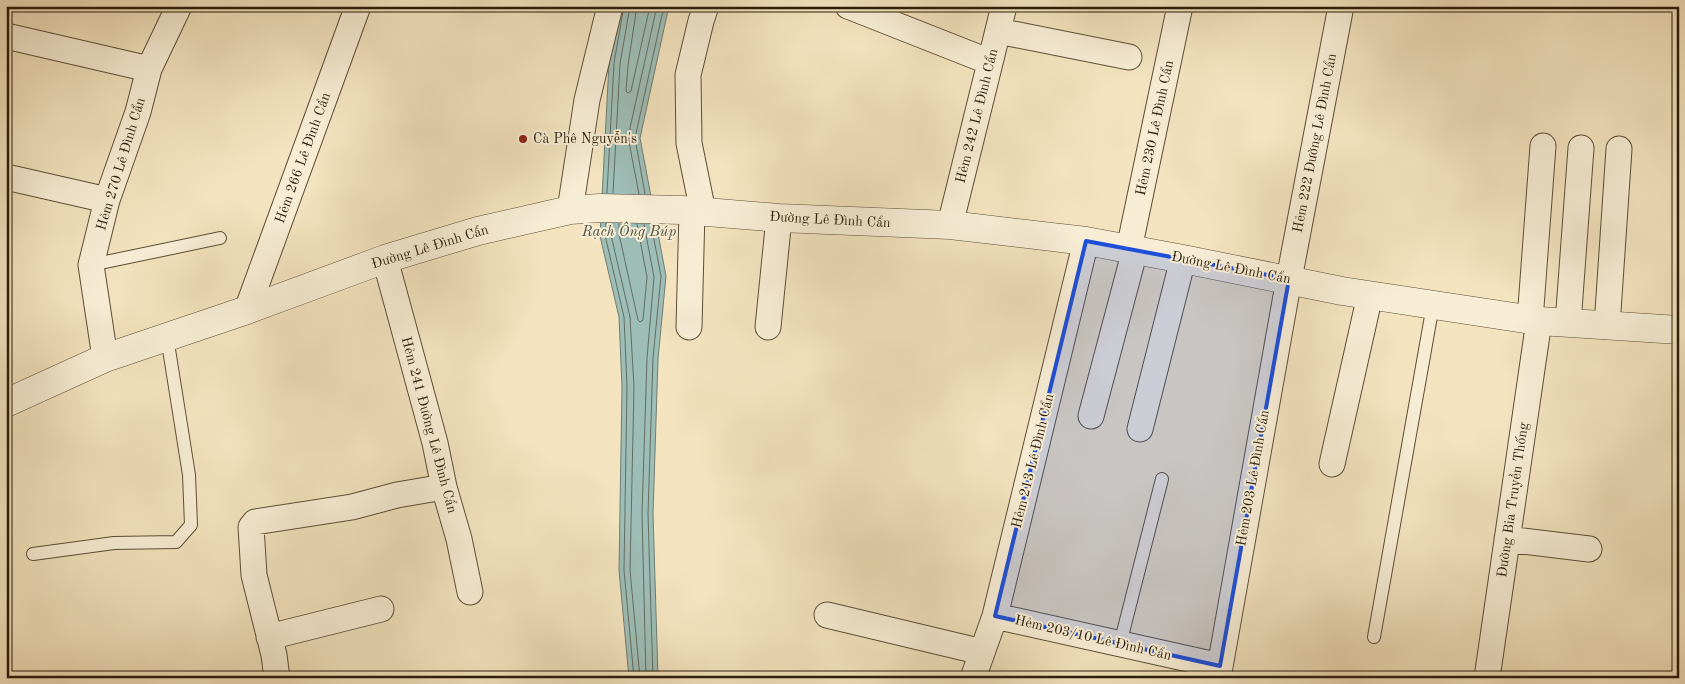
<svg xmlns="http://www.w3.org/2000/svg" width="1685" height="684" font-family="'Old Standard TT',serif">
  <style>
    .water { fill: #9dbdb7; stroke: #6f7d71 }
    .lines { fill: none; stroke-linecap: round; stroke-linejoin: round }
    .shore { stroke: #646c60; stroke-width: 1 }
    .service-casing { stroke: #5c4e36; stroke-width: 14 }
    .minor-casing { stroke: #5c4e36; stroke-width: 27 }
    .tertiary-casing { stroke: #5c4e36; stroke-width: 29 }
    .service { stroke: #f7edd5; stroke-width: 12 }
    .minor { stroke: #f7edd5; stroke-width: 25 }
    .tertiary { stroke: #f7edd5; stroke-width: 28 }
    .marked { fill: #1d4ed8; fill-opacity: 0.2; stroke: #1d4ed8; stroke-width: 4; stroke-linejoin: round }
    .poi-dot { fill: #8f2418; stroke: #f7edd5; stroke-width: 2 }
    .labels { text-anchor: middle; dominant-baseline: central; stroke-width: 4; stroke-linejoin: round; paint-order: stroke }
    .street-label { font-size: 14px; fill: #2a1c09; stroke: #f7edd5 }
    .poi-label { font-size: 14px; fill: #2a1c09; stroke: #f7edd5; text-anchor: start }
    .water-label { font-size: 15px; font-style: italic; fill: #525446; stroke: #f7edd5 }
  </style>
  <rect width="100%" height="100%" fill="#f3e3be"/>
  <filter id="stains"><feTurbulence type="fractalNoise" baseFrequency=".004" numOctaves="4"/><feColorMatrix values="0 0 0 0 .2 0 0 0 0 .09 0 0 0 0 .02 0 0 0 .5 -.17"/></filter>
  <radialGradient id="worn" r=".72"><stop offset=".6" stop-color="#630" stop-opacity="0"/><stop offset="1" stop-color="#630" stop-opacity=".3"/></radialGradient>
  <path class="water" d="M619,6H669L640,138L666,276L658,359L653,514L658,678H629L619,570L622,387L619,317L600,236L609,63Z"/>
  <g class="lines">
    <path class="shore" d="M637,6L628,65L626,91L628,93L631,91L650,6
      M607,193L614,63L624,6
      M613,193L620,64L630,6
      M639,194L628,137L657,6
      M645,194L635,138L664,6
      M606,223L605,235L624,317L627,387L624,570L634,678
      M612,223L611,235L630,317L634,387L630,570L640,678
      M619,223V234L638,320L640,322L643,320L647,277L637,224
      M644,224L654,277L647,358L642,514L646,678
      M651,224L661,276L653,358L648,514L653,678"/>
    <g class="service-casing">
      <path id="service" d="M91,265L220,238
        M33,554L114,543L176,542L191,525L189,475L167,337
        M1374,637L1433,305
        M1120,644L1162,479"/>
    </g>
    <g class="minor-casing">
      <path id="minor" d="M848,6L990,62
        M998,31L1129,57
        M6,36L149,69
        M6,177L107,200
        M570,210L587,100L610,6
        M703,212L689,143L688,75L701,21L706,6
        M950,225L1004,6
        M1129,249L1180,6
        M385,259L435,443L444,487L459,539L470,592
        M247,310L358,6
        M1530,320L1543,146
        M1568,323L1581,148
        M1607,326L1619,149
        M689,327L692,211
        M768,327L779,218
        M105,358L91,265L107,200L138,112L149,69L179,6
        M1091,416L1135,250
        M1140,429L1183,259
        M1332,464L1370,295
        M1507,539L1589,549
        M827,615L982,652
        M995,616L1220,666
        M269,637L381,609
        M277,678L274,655L254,575L251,527L255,522L352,507L397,495L444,487
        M973,678L995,616L1086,241
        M1218,678L1289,279L1341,6
        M1487,678L1539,321"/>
    </g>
    <g class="tertiary-casing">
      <path id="tertiary" d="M6,403L105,358L247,310L385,259L478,231L570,210L600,208L682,210L779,218L950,225L1086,241L1183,259L1342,291L1539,321L1679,330"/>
    </g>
    <use href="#service" class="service"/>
    <use href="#minor" class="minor"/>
    <use href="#tertiary" class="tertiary"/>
  </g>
  <path class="marked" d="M1086,241L1289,279L1220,666L995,616Z"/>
  <circle class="poi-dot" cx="523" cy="139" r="5"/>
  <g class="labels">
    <g class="street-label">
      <text transform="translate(977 116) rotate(-76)">Hẻm 242 Lê Đình Cẩn</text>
      <text transform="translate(1155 128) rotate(-78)">Hẻm 230 Lê Đình Cẩn</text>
      <text transform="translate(1315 143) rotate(-79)">Hẻm 222 Đường Lê Đình Cẩn</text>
      <text transform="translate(303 158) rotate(-70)">Hẻm 266 Lê Đình Cẩn</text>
      <text transform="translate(121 164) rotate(-73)">Hẻm 270 Lê Đình Cẩn</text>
      <text transform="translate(830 220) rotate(3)">Đường Lê Đình Cẩn</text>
      <text transform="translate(430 247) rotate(-17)">Đường Lê Đình Cẩn</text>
      <text transform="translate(1231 268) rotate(11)">Đường Lê Đình Cẩn</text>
      <text transform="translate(429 425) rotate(75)">Hẻm 241 Đường Lê Đình Cẩn</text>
      <text transform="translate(1033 461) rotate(-76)">Hẻm 213 Lê Đình Cẩn</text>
      <text transform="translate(1253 478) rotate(-80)">Hẻm 203 Lê Đình Cẩn</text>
      <text transform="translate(1513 500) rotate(-82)">Đường Bia Truyền Thống</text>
      <text transform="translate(1093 638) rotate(13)">Hẻm 203/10 Lê Đình Cẩn</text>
    </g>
    <g class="poi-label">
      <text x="533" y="139">Cà Phê Nguyễn's</text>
    </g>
    <g class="water-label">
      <text x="629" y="232">Rạch Ông Búp</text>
    </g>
  </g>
  <rect width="1685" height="684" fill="none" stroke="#f3e3be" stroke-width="25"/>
  <rect x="8" y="8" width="1670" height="669" fill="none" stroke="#2a1c09" stroke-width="2.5"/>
  <rect x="12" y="12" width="1660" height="659" fill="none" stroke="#2a1c09"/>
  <rect width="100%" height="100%" filter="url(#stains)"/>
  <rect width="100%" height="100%" fill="url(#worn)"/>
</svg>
